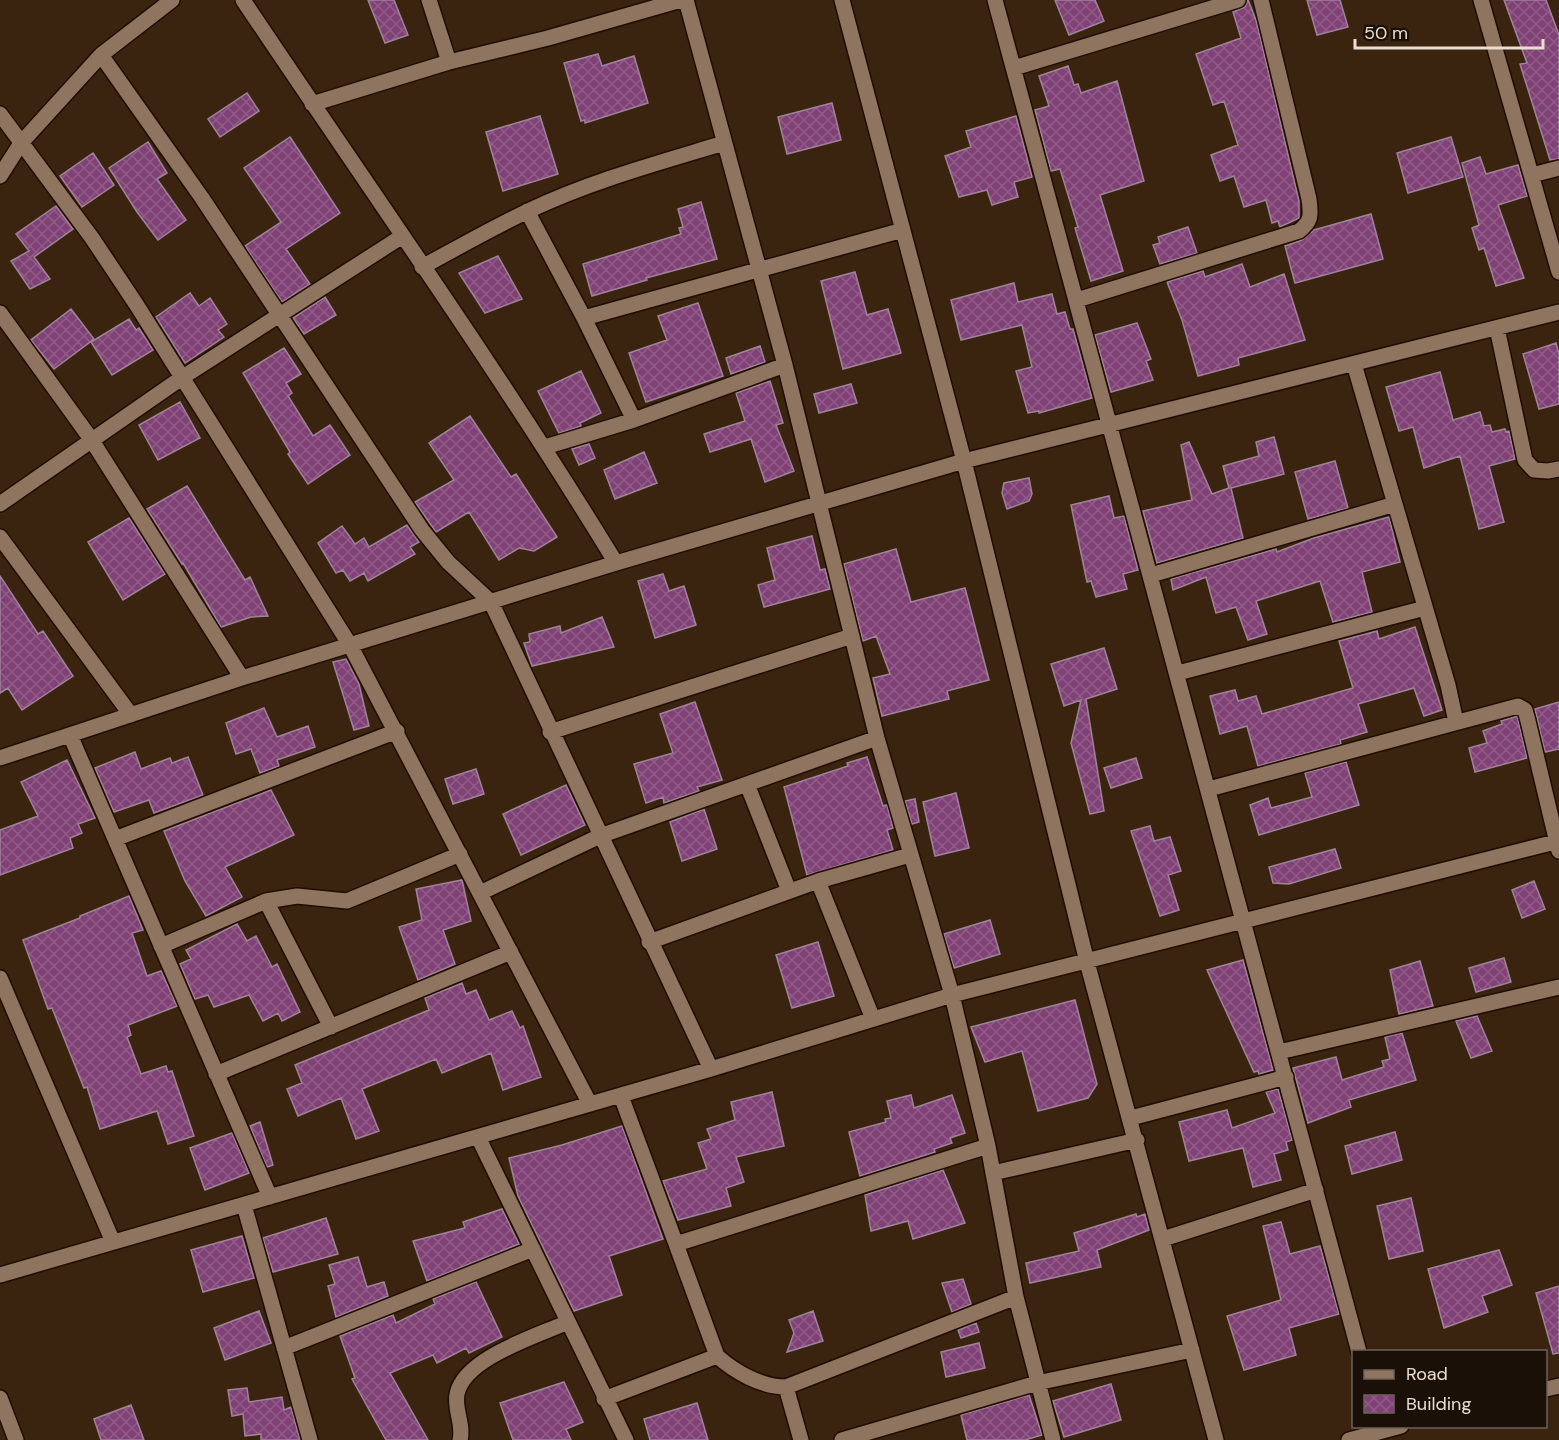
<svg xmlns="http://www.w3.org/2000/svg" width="1559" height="1440" font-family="'DM Sans',sans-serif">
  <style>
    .building { fill: url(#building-cross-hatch); stroke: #9f8399; stroke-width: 1.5 }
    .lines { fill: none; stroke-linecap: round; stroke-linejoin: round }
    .street-casing { stroke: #210c00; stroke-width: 18 }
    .secondary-casing { stroke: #210c00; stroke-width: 18 }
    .street { stroke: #8f745f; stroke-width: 15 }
    .secondary { stroke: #8f745f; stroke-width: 15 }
  </style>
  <defs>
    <pattern id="building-cross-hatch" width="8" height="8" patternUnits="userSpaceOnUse" patternTransform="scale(1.5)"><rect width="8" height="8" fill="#804176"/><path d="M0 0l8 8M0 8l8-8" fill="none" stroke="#925c88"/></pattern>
  </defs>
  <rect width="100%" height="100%" fill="#3a2410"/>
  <path class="building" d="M368,0H394L408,35L385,43Z
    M1055,0H1095L1104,21L1069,35Z
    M1248,0L1256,20L1299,201V218L1280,227L1278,221L1272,223L1266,200L1244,207L1234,176L1220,181L1211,155L1238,145L1224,101L1213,105L1196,54L1241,38L1233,12L1245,7Z
    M1307,0H1340L1348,27L1317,35Z
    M1504,0H1546L1559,35V159L1550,160L1520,64L1527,63Z
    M598,54L602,66L634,56L648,103L585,123V120L581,121L564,63Z
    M1068,66L1074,85L1078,84L1081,93L1117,81L1144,181L1100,195L1123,271L1091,281L1075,228L1078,227L1060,169L1051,171L1035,110L1049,106L1039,76Z
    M247,93L259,111L220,137L208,119Z
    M832,103L841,140L787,154L778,117Z
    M540,116L558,174L503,191L486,132Z
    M1016,116L1032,177L1014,182L1018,197L992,205L987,190L959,197L945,156L971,147L966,131Z
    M290,137L340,213L286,249L310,284L282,302L245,246L281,222L244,168Z
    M1451,137L1463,177L1408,193L1397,153Z
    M148,142L167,173L157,179L186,220L158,240L137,212L109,168Z
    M93,153L114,185L82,207L60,176Z
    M1480,157L1486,174L1518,165L1527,196L1498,205L1524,278L1496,286L1484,248L1479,250L1472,228L1479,225L1462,163Z
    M701,202L717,259L646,278L647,280L592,296L583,264L681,234L679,228L683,227L678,209Z
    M56,206L73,229L34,257L50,279L30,289L11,261L29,251L16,234Z
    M1371,214L1383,259L1295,283L1285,246L1302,240L1314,230Z
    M1188,227L1197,253L1160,264L1153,245L1160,243L1158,237Z
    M498,256L522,299L485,313L459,273Z
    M1242,264L1250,287L1284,274L1305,340L1238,358L1239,365L1198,376L1182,320L1167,282L1203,271L1205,277Z
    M855,272L867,315L888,309L901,353L843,369L821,281Z
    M1014,283L1018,302L1052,294L1057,314L1065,312L1070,329H1073L1092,398L1039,413V411L1028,413L1016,371L1032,367L1022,325L961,340L951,300Z
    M190,293L199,306L210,298L227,324L218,330L224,337L185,363L156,317Z
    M325,297L336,315L304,334L293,318Z
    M698,303L723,376L646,402L629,353L667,340L658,316Z
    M71,309L94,339L54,369L31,340Z
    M129,319L136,330L139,328L153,350L112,375L91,342Z
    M1137,323L1151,359L1146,361L1153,380L1111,392L1095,335Z
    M1556,343L1559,354V404L1539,409L1523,354Z
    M760,346L765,362L731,374L726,358Z
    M284,348L301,374L286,383L292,393L288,396L313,436L330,425L350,455L308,484L288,454L290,452L243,373Z
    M581,371L601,413L580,423L581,426L559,433L538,391Z
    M1440,372L1453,420L1480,412L1484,426L1490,425L1492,432L1505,429L1506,432L1509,431L1515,459L1489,466L1504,522L1479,529L1460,456L1424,468L1413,427L1399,431L1386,387Z
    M770,381L783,423L776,425L794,471L765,482L751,439L710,452L704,434L745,421L736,393Z
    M851,384L857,403L819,413L814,394Z
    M180,402L200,438L158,460L139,425Z
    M470,416L511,477L516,474L557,537L534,551L519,548L499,560L469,512L436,532L415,502L454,480L429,443Z
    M1274,437L1284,474L1231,488L1243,538L1157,563L1143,511L1192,500L1181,445L1189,442L1212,494L1229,488L1223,466L1259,456L1256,442Z
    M589,444L595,458L579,465L572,449Z
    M644,452L657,483L615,499L604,470Z
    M1335,461L1348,508L1308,519L1295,472Z
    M1029,478L1032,494L1029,501L1007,509L1002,493L1004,483Z
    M187,486L245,580L250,577L268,616L251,617L221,627L183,563L182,564L147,509Z
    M1109,496L1114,518L1124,516L1138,570L1123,574L1127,589L1096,597L1091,581L1087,582L1071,505Z
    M1389,517L1400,562L1362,572L1372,612L1333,622L1320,581L1256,601L1267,634L1248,640L1236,607L1216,613L1206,577L1173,590L1171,579L1276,549L1277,552L1314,538Z
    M129,518L165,574L123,600L88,542Z
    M407,525L419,542L410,547L415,554L368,581L364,573L350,581L343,570L336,573L318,543L342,526L355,544L364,538L369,547Z
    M812,536L820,570L825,569L830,589L764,607L758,585L775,580L767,548Z
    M896,549L911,602L965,588L989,680L947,691L949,699L882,716L873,678L890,674L876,636L863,641L844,564Z
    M663,574L669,591L684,586L696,625L655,638L638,581Z
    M0,576L38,634L43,631L73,676L22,710L8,688L0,693Z
    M602,617L614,647L532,666L524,643L530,642L529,634L560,626L561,633Z
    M1415,627L1442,710L1424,716L1414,688L1358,704L1367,732L1340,740L1341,744L1258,766L1247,726L1220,734L1210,696L1235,690L1238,701L1256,696L1262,714L1353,688L1339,641L1377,631L1379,639Z
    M1104,648L1117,689L1086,699L1104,811L1090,814L1071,743L1081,700L1064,706L1051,664Z
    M346,659L359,684L369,726L354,730L333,662Z
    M695,702L722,780L697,787L699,791L664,803L663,797L646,803L634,764L673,753L660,714Z
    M1559,702V749L1545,752L1535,709Z
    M264,708L277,737L308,726L315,747L277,760L279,766L260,773L251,749L236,754L226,723Z
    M1517,716L1527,758L1475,772L1469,748L1487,743L1483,731L1502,724L1501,721Z
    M135,752L141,769L170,758L172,763L188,757L203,795L154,813L149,800L114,812L95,768Z
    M867,757L883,806L887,805L893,828L887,830L893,850L807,875L784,787L848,766L847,763Z
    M1136,758L1142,778L1111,788L1104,768Z
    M67,760L95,818L78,824L82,833L70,838L73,848L0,875V830L38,816L21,782Z
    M1346,762L1359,805L1259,835L1250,805L1268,798L1271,808L1312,797L1305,773Z
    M476,769L484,794L453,804L445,779Z
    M566,785L585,825L521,855L503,814Z
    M271,790L294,835L225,867L242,897L206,916L185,881L164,831Z
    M956,793L969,848L935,856L923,802Z
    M915,799L919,822L912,824L905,801Z
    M704,809L717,849L682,861L670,822Z
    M1150,826L1154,841L1170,837L1181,871L1168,875L1179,910L1160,916L1131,831Z
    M1335,849L1341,868L1289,884L1273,883L1269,867Z
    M462,880L471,921L443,930L455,964L418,980L399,927L422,920L416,889Z
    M1534,881L1545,909L1522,918L1512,890Z
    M129,896L143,930L132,933L147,976L161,971L177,1006L128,1025L131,1035L127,1037L141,1074L166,1066L168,1072L172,1071L194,1136L168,1144L157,1111L100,1129L87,1087L84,1088L52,1008L48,1009L23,940L80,918V916Z
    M990,920L1000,954L954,968L944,934Z
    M237,924L247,941L256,936L272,967L277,964L300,1012L282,1021L278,1013L263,1021L249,995L214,1007L208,995L195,999L180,964L191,959L186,950Z
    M818,942L834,996L792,1008L776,955Z
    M1504,958L1511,982L1476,992L1469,968Z
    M1243,960L1273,1070L1259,1074L1258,1071L1254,1072L1207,970Z
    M1420,961L1433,1006L1399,1014L1390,970Z
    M462,983L466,994L476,990L489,1020L512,1011L520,1028L523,1026L541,1077L503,1090L491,1053L442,1073L436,1059L362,1089L379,1131L356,1139L341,1098L298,1116L287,1089L302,1083L295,1065L429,1010L425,998Z
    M1075,1000L1097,1084L1088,1098L1038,1111L1022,1051L985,1062L971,1027Z
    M1477,1016L1492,1051L1471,1058L1456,1021Z
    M1402,1033L1416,1080L1349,1100L1351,1107L1308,1123L1293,1068L1336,1057L1342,1080L1384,1067L1382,1061L1390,1059L1385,1037Z
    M1278,1089L1292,1140L1286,1142L1288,1150L1274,1154L1281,1180L1253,1187L1243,1148L1189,1161L1179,1122L1227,1110L1232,1128L1275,1113L1266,1092Z
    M772,1092L784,1146L736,1157L744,1182L726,1188L731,1206L678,1220L663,1181L707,1169L698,1143L711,1139L707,1129L735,1120L731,1102Z
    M911,1095L914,1108L952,1095L965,1133L950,1138L952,1143L934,1149L935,1152L860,1176L849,1132L886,1122L885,1119L891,1118L887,1101Z
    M260,1122L273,1165L267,1167L250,1126Z
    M622,1126L663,1239L609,1256L622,1295L574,1311L518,1196L509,1158L562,1145Z
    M1395,1132L1402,1160L1352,1174L1345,1146Z
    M232,1133L249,1173L205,1190L190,1148Z
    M943,1170L965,1223L913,1239L908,1221L871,1231L865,1195Z
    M1411,1198L1423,1251L1389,1259L1377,1206Z
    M502,1209L519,1244L427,1281L413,1241L465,1228L463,1222Z
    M1136,1214L1137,1217L1145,1214L1149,1230L1097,1250L1101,1267L1030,1283L1026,1263L1079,1251L1074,1233Z
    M326,1218L338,1254L273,1272L263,1238Z
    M1281,1222L1290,1254L1320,1246L1339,1314L1289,1328L1296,1355L1244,1370L1227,1316L1281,1300L1263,1226Z
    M242,1236L254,1278L203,1292L191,1250Z
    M1499,1250L1512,1285L1482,1296L1488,1312L1444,1328L1428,1269Z
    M358,1257L367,1287L384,1282L388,1296L336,1317L328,1286L335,1284L329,1265Z
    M963,1279L971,1304L952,1312L942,1283Z
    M476,1282L502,1337L469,1353L466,1348L437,1363L433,1355L390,1373L428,1440H386L352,1379L355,1378L340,1336L393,1315L396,1323L435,1304L433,1299Z
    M1559,1286V1353L1553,1354L1536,1293Z
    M259,1311L271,1343L225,1360L214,1328Z
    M813,1311L823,1341L787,1352L794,1333L789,1320Z
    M976,1323L979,1332L961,1338L958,1330Z
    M979,1343L985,1368L946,1377L941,1352Z
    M564,1382L583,1422L566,1429L571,1440H513L500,1403Z
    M1111,1384L1121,1420L1064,1437L1053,1401Z
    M247,1388L249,1402L282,1397L284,1410L291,1407L300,1440H261V1434L245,1436L243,1414L232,1416L228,1390Z
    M1029,1395L1042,1435L1025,1440H967L961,1415Z
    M697,1403L708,1440H650L644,1419Z
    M131,1405L144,1440H101L94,1419Z"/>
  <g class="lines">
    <g class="street-casing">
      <path id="street" d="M243,0C368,187 499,371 616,563
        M429,0L449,62
        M686,0L785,365L877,738L952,995L988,1146L1016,1297L1053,1440
        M842,0L964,461L1087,962L1216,1440
        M995,0L1359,1352
        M1481,0L1559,272
        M101,55L172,0
        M1014,68L1238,0
        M312,104L449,62L548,38L681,0
        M0,114L92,238L136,304L350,645L590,1104
        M1532,175L1559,168
        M0,176L21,143L101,55L202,198L422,530L448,562L491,602L711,1069
        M527,211L584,318L634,420
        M422,267C457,248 492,228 528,211C591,181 658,163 724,143
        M1077,300L1299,231C1312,221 1311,215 1309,199L1261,0
        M0,313L91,439L242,678
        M584,318L903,230
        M1497,328L1525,460L1534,470L1548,471L1559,469
        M1354,364L1448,685L1456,722
        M545,447L634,420L785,365
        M0,504L183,377L401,237
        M0,537L131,715
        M1151,575L1395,504
        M1178,673L1425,608
        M550,732L852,636
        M70,735L270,1197
        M0,758L242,678L616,563L964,461L1559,312
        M747,784L789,891
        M1209,789L1518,706L1525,710L1528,721L1559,851
        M115,839L397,731
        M818,881L873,1019
        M480,893L600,836L877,738
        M266,901L331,1027
        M649,942L818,881L910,855
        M161,946L266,901L297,896L347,901L460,854
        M0,978L113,1242
        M1279,1052L1559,987
        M216,1074L511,952
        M621,1096L676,1244
        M1131,1118L1286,1077
        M478,1137L626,1440
        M993,1173L1137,1140
        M244,1205L310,1440
        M1163,1239L1316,1190
        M0,1275L711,1069L952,995L1559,841
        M284,1348L533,1249
        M717,1356L676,1244L988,1146
        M786,1387L801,1440
        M1546,1389L1559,1386
        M604,1399L717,1356C735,1372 761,1387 786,1387L1016,1297
        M460,1440C464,1425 454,1409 457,1394C464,1358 537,1336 568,1322
        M842,1440L1037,1383L1192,1350
        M1349,1440L1401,1426"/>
    </g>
    <g class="secondary-casing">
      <path id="secondary" d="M0,1398L16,1440"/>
    </g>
    <use href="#street" class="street"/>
    <use href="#secondary" class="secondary"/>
  </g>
  <rect x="1352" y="1350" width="195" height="78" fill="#1a1008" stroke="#6e6258" stroke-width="1.5"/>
  <rect x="1364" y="1370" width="30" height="9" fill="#8f745f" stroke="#6e6258" stroke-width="1.5"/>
  <text x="1406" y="1380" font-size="18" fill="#ecddd1">Road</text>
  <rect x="1364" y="1395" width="30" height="18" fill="url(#building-cross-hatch)" stroke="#6e6258" stroke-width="1.5"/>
  <text x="1406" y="1410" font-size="18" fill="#ecddd1">Building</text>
  <path d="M1355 39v9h188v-9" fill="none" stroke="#ecddd1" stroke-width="3"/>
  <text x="1364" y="39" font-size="18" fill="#ecddd1" stroke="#1a1008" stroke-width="4.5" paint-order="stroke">50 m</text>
</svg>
